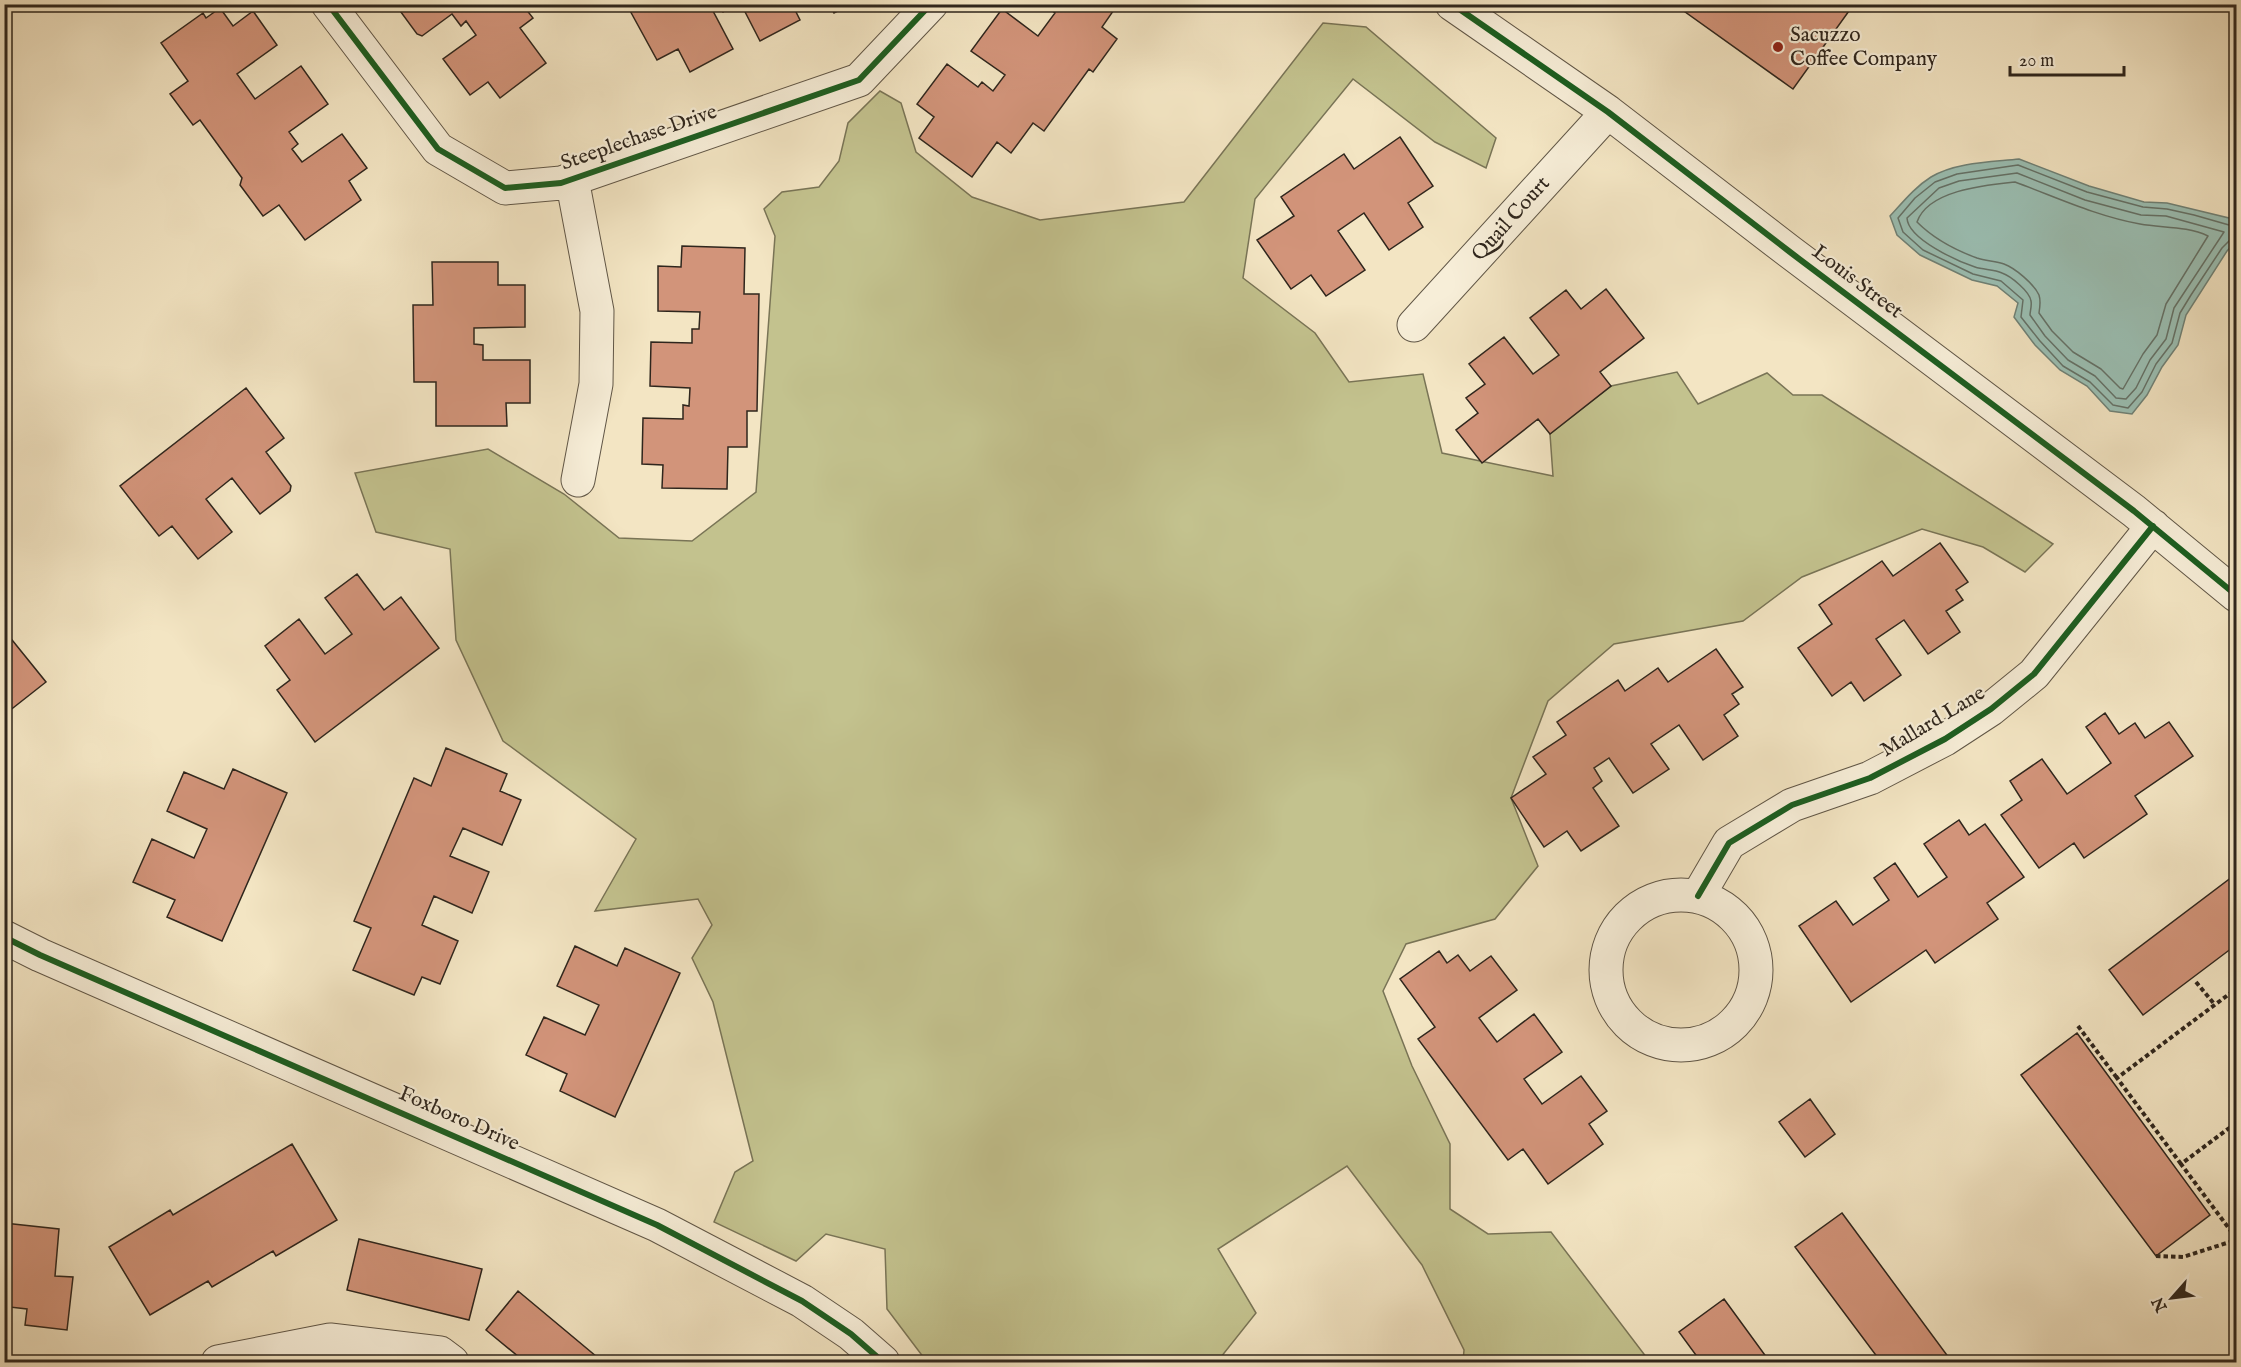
<svg xmlns="http://www.w3.org/2000/svg" width="2241" height="1367" font-family="'IM FELL English',serif">
  <style>
    .green { fill: #c3c28e; stroke: #797456; stroke-width: 1.5 }
    .water { fill: #9bbfb3; stroke: #708277; stroke-width: 1.5 }
    .lines { fill: none; stroke-linecap: round; stroke-linejoin: round }
    .shore { stroke: #657268; stroke-width: 1.5 }
    .building { fill: #d2947a; stroke: #2f261d; stroke-width: 1.5 }
    .street-casing { stroke: #605646; stroke-width: 35 }
    .path { stroke: #2f261d; stroke-width: 4; stroke-dasharray: 4.5 3; stroke-linecap: butt }
    .street { stroke: #f7eed8; stroke-width: 33 }
    .cycleway-casing { stroke: #f7eed8; stroke-width: 10 }
    .cycleway { stroke: #1b5e20; stroke-width: 6 }
    .poi-dot { fill: #8f2418; stroke: #f7eed8; stroke-width: 2 }
    .labels { text-anchor: middle; dominant-baseline: central; stroke-width: 4.5; stroke-linejoin: round; paint-order: stroke }
    .poi-label { font-size: 21px; fill: #2f261d; stroke: #f7eed8; text-anchor: start }
    .street-label { font-size: 21px; fill: #2f261d; stroke: #f7eed8 }
  </style>
  <rect width="100%" height="100%" fill="#f3e5c3"/>
  <filter id="stains"><feTurbulence type="fractalNoise" baseFrequency=".00333" numOctaves="4"/><feColorMatrix values="0 0 0 0 .2 0 0 0 0 .09 0 0 0 0 .02 0 0 0 .5 -.17"/></filter>
  <radialGradient id="worn" r=".72"><stop offset=".6" stop-color="#630" stop-opacity="0"/><stop offset="1" stop-color="#630" stop-opacity=".3"/></radialGradient>
  <path class="green" d="M1323,23L1366,27L1496,138L1486,168L1435,142L1353,79L1255,199L1243,278L1315,333L1349,382L1423,374L1442,453L1553,476L1550,434L1611,386L1677,372L1698,404L1767,373L1793,395H1822L2053,544L2025,572L1983,547L1922,529L1802,577L1743,621L1614,644L1548,701L1511,798L1538,866L1495,919L1406,944L1383,991L1412,1066L1450,1144V1209L1488,1234L1551,1232L1650,1362H1463L1464,1350L1422,1265L1347,1166L1218,1249L1256,1313L1217,1362H927L887,1309L885,1249L826,1234L796,1261L714,1222L735,1172L753,1161L713,1002L692,958L712,925L698,899L595,911L636,839L503,741L456,640L450,549L376,532L355,473L488,449L564,494L619,538L692,541L756,492L775,236L764,209L782,192L819,187L839,161L848,123L880,91L901,103L916,152L972,197L1040,220L1184,202Z"/>
  <path class="water" d="M2019,159L2089,186L2144,202L2167,203L2233,219L2236,225V241L2227,251L2186,315L2178,345L2162,367L2147,395L2132,414L2110,411L2087,386L2060,370L2035,345L2014,317L2018,303L1997,286L1972,280L1920,255L1897,235L1890,216C1903,202 1915,187 1931,177C1956,162 1992,162 2019,159Z"/>
  <g class="lines">
    <path class="shore" d="M2017,173L2085,200L2141,215L2166,216L2224,232L2174,308L2166,339L2150,360L2136,388L2126,399L2116,398L2095,376L2068,360L2045,336L2030,315C2030,311 2032,306 2031,301C2030,292 2011,276 2002,273C1994,269 1984,270 1975,267C1957,261 1908,239 1907,218L1939,188L1959,181Z
      M2015,182C2056,197 2096,216 2140,224C2162,228 2187,226 2208,236L2166,304L2157,335L2143,354L2123,389L2120,388L2101,369L2073,352L2052,331L2039,313C2040,307 2041,301 2039,295C2034,284 2015,268 2004,264C1996,261 1986,261 1977,258C1955,250 1934,239 1917,222C1928,190 1986,185 2015,182Z
      M2236,227L2194,215L2167,209L2143,207L2087,192L2018,165L1957,174L1935,182L1915,198L1898,218L1903,232L1923,250L1973,274L2001,281L2023,300L2021,317L2040,341L2063,366L2090,382L2113,405L2128,408L2142,392L2156,364L2172,343L2180,313L2191,295L2222,248L2231,239L2236,237"/>
  </g>
  <path class="building" d="M395,4H522L533,18L520,28L546,63L500,98L488,82L470,95L443,59L476,35L466,21L461,26L452,14L422,36L417,34Z
    M632,4H736L723,12L719,6L712,9L733,49L690,72L678,49L657,60L628,7Z
    M741,4H792L800,20L760,41Z
    M829,4H851L834,13Z
    M1043,4H1118L1102,27L1117,39L1093,72L1089,69L1044,131L1033,123L1011,153L997,142L972,177L919,138L934,117L917,104L947,64L978,87L982,82L993,91L1005,75L971,51L1002,9L1038,36L1055,13Z
    M1674,4H1854L1793,89Z
    M220,8L233,26L253,11L277,45L237,74L255,99L301,66L328,104L289,132L298,144L292,149L302,162L342,134L367,168L349,181L361,200L305,240L279,205L263,216L240,185L242,178L200,120L193,125L170,94L188,81L161,43L203,13L206,18Z
    M1400,137L1433,186L1408,203L1423,227L1389,250L1364,213L1338,231L1365,270L1326,296L1311,275L1291,289L1257,240L1294,216L1281,197L1344,154L1354,169Z
    M682,246L745,248L744,294H759L757,411H747V447H728L727,489L662,488L663,465L642,464L643,418L683,419V405L689,406L690,388L650,386L651,342L692,343V329H699L700,312L658,311V266L681,267Z
    M432,262H498V285H525V327L474,328V344L483,345V360H530V403H506L507,426H436V382H414L413,305H433Z
    M1606,289L1644,338L1600,372L1611,386L1550,434L1538,419L1482,463L1456,430L1478,413L1466,398L1485,384L1469,364L1504,337L1533,374L1559,355L1530,318L1566,290L1581,309Z
    M246,388L284,438L266,452L291,486L290,491L260,514L232,478L206,499L232,532L198,559L172,526L159,536L120,486Z
    M1940,543L1968,582L1956,590L1963,600L1946,611L1960,632L1928,654L1904,620L1876,639L1901,675L1864,701L1851,682L1832,696L1798,648L1832,624L1819,605L1882,561L1893,576Z
    M357,574L384,610L401,597L439,648L315,742L277,690L290,680L265,646L299,619L325,654L352,634L325,598Z
    M4,630L46,682L4,715Z
    M1716,649L1743,687L1732,694L1739,704L1724,715L1738,736L1703,760L1679,725L1651,744L1669,769L1633,793L1609,758L1594,768L1602,781L1593,788L1619,826L1581,851L1567,831L1544,847L1511,798L1546,774L1533,757L1566,735L1557,722L1618,680L1625,691L1658,668L1668,682Z
    M2105,713L2119,734L2135,723L2145,738L2169,722L2193,756L2135,796L2147,814L2084,858L2074,843L2039,868L2001,815L2022,800L2010,781L2042,759L2067,794L2111,763L2086,727Z
    M446,748L507,774L500,791L521,800L502,845L463,828L450,856L489,872L472,913L434,896L422,925L458,941L440,984L422,977L414,995L353,970L371,928L354,921L414,778L431,786Z
    M233,769L287,793L222,941L167,917L175,900L133,882L152,839L194,858L207,829L167,811L184,772L224,789Z
    M1959,820L1969,835L1985,824L2024,877L1987,903L1998,919L1935,963L1926,950L1851,1002L1799,926L1836,901L1853,925L1889,900L1874,878L1895,863L1918,897L1947,877L1924,844Z
    M2236,874V945L2143,1015L2109,970Z
    M575,946L617,966L625,948L680,973L615,1117L560,1091L567,1074L526,1055L544,1017L585,1035L599,1005L557,986Z
    M1439,951L1447,963L1458,955L1470,971L1491,956L1517,990L1479,1018L1497,1042L1534,1014L1562,1052L1524,1079L1542,1104L1581,1076L1607,1111L1589,1124L1603,1144L1548,1184L1523,1149L1508,1160L1418,1039L1435,1027L1400,979Z
    M2077,1033L2210,1215L2156,1256L2021,1075Z
    M1810,1099L1835,1134L1805,1157L1779,1122Z
    M292,1144L337,1220L276,1256L273,1251L212,1287L208,1281L150,1315L109,1247L170,1210L173,1215Z
    M1842,1213L1952,1362H1881L1795,1247Z
    M4,1223L59,1229L55,1276L73,1277L67,1330L25,1325L27,1309L10,1307L8,1324L4,1323Z
    M359,1239L482,1269L469,1320L347,1290Z
    M518,1291L603,1362H525L486,1330Z
    M1724,1299L1770,1362H1701L1679,1332Z"/>
  <g class="lines">
    <g class="street-casing">
      <path id="street" d="M328,4L438,149L505,188L561,183L859,80L931,4
        M1452,4L1608,112L1790,252L2134,511L2236,595
        M572,179L597,311L596,384L578,480
        M1414,325L1608,112
        M1606 970a75 75 0 1 1 150 0a75 75 0 1 1-150 0Z
        M1698,896L1729,843L1792,805L1870,778L1945,739L1991,709L2034,674L2153,526
        M4,937L40,955L657,1225L802,1301L851,1334L883,1362
        M218,1362L330,1340L440,1353L452,1362"/>
    </g>
    <path class="path" d="M2196,982L2215,1005
      M2078,1026L2117,1078
      M2236,1123L2181,1164L2236,1238
      M2181,1164L2117,1078L2236,989
      M2156,1256L2183,1257L2236,1240"/>
    <use href="#street" class="street"/>
    <g class="cycleway-casing">
      <path id="cycleway" d="M328,4L438,149L505,188L561,183L859,80L931,4
        M1452,4L1608,112L1790,252L2134,511L2236,595
        M1698,896L1729,843L1792,805L1870,778L1945,739L1991,709L2034,674L2153,526
        M4,937L40,955L657,1225L802,1301L851,1334L883,1362"/>
    </g>
    <use href="#cycleway" class="cycleway"/>
  </g>
  <circle class="poi-dot" cx="1778" cy="47" r="6"/>
  <g class="labels">
    <g class="poi-label">
      <text x="1790" y="35">Sacuzzo<tspan x="1790" dy="24">Coffee Company</tspan></text>
    </g>
    <g class="street-label">
      <text transform="translate(639 138) rotate(-19)">Steeplechase Drive</text>
      <text transform="translate(1511 219) rotate(-48)">Quail Court</text>
      <text transform="translate(1857 282) rotate(37)">Louis Street</text>
      <text transform="translate(1933 722) rotate(-31)">Mallard Lane</text>
      <text transform="translate(459 1119) rotate(24)">Foxboro Drive</text>
    </g>
  </g>
  <rect width="2241" height="1367" fill="none" stroke="#f3e5c3" stroke-width="24"/>
  <rect x="6" y="6" width="2229" height="1355" fill="none" stroke="#2f261d" stroke-width="3"/>
  <rect x="12" y="12" width="2217" height="1343" fill="none" stroke="#2f261d" stroke-width="1.5"/>
  <g transform="translate(2172 1298) rotate(242)" stroke="#f7eed8" stroke-width="4.5" paint-order="stroke">
  <path d="M0-4.5L10 22L0 15L-10 22Z" fill="#2f261d"/>
  <text y="-9" font-size="16" font-weight="bold" text-anchor="middle" fill="#2f261d">N</text>
  </g>
  <path d="M2010 66v9h114v-9" fill="none" stroke="#2f261d" stroke-width="3"/>
  <text x="2019" y="66" font-size="18" fill="#2f261d" stroke="#f7eed8" stroke-width="4.5" paint-order="stroke">20 m</text>
  <rect width="100%" height="100%" filter="url(#stains)"/>
  <rect width="100%" height="100%" fill="url(#worn)"/>
</svg>
